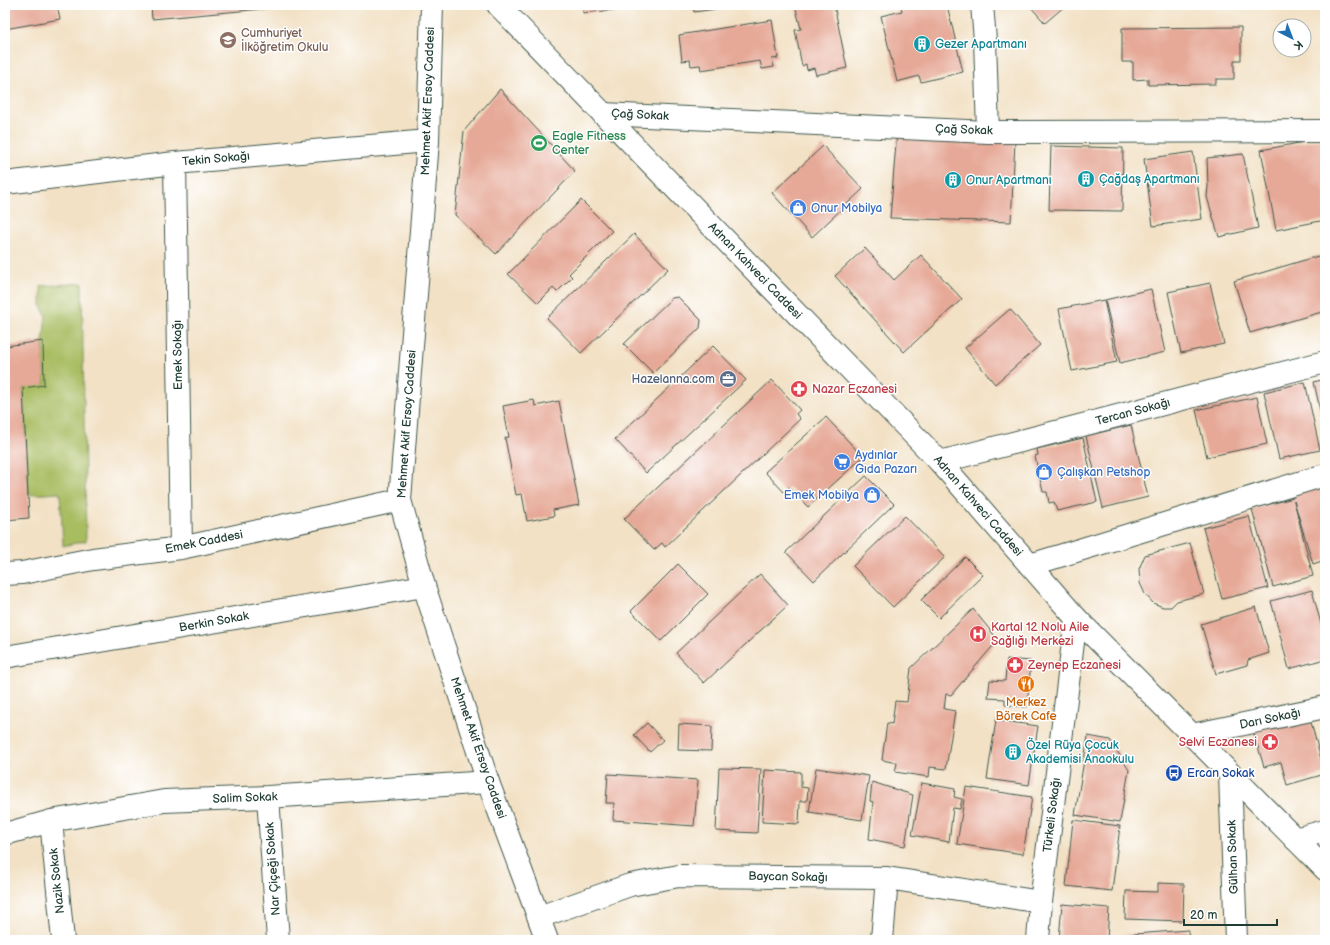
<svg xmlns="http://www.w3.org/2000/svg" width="1330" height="945" font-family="'Balsamiq Sans',sans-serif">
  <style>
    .green { fill: #a8bc60; stroke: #647c4a }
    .building { fill: #e6a997 }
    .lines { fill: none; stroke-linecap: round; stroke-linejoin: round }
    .street-casing { stroke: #3f564a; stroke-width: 24 }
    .secondary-casing { stroke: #3f564a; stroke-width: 24 }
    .street { stroke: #fff; stroke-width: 22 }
    .secondary { stroke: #fff; stroke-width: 22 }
    .labels { text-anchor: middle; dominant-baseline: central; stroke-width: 3; stroke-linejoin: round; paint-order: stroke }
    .education-label { font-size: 12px; fill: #785e54; stroke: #fff; text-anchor: start }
    .culture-label { font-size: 12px; fill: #0d838f; stroke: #fff; text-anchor: start }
    .street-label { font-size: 12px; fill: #1f3d34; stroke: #fff }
    .leisure-label { font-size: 12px; fill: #27864d; stroke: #fff; text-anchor: start }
    .shop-label { font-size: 12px; fill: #366cbe; stroke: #fff; text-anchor: start }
    .service-label { font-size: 12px; fill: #4e5e75; stroke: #fff; text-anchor: end }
    .health-label { font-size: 12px; fill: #be3a42; stroke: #fff; text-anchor: start }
    .food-label { font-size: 12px; fill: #c56008; stroke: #fff }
    .transit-label { font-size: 12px; fill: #164399; stroke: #fff; text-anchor: start }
  </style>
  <rect width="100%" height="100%" fill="#fff"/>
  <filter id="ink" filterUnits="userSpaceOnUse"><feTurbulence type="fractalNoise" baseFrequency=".025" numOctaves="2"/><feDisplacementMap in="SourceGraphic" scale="8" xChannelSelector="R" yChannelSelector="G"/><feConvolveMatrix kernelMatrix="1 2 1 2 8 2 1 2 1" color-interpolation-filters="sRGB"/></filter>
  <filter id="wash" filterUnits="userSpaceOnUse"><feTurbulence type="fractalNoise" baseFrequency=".012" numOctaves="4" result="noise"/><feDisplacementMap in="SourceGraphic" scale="16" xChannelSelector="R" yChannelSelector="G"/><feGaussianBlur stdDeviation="0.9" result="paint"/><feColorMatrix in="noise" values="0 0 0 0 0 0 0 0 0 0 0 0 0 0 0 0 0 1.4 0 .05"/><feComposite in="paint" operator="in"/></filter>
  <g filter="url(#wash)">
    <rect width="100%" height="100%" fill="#f2e1c5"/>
    <path class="green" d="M82,283L86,541L63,546L60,493L29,495L23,388L44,384L43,341L46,316L41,306V286Z"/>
    <g id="blocks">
      <path class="building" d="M5,5H57L60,19L5,29Z
        M151,5H295V6L152,19Z
        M583,5H655V6L583,13Z
        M693,5H731V7L694,12Z
        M795,5H834L847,68L816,75L814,68L807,70L806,64L802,66L795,30L801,29Z
        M904,5H947L963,72L921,82L919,76L897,82L881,16L902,11L901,6Z
        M1029,5H1066L1045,23Z
        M772,20L778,58L772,59L774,67L762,69L760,61L701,70L700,65L691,66L690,60L682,61L679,35Z
        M1241,27V60H1234V79H1216V84L1148,85V79L1133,80V62H1122V28Z
        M500,89L575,171L496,254L455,215L464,131Z
        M897,131L1015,142L1011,222L890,218Z
        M5,135L8,144L5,145Z
        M1321,139L1325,158V220L1276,230L1261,150Z
        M823,146L863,189L812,237L772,193Z
        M1051,146L1123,148L1122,211L1049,210Z
        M1193,152L1202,219L1153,226L1144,159Z
        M1243,154L1258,228L1219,237L1207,197L1208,186L1207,158Z
        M581,200L612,231L569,274L572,277L557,292L553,288L538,303L508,274Z
        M634,234L668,269L581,353L547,318Z
        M865,248L894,280L921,255L962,299L904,352L835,276Z
        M1325,254V311L1250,333L1234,281Z
        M1210,283L1224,344L1181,353L1168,292Z
        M1151,289L1165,352L1120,363L1105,300Z
        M678,297L701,320L700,328L653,373L624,344L672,298Z
        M1104,300L1117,362L1072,371L1059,309Z
        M1010,309L1040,345L995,384L965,348Z
        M43,341L44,385L23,388L29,518L5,520V346Z
        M713,346L746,380L646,473L615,439Z
        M1325,379V429H1324L1314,382Z
        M772,380L800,410L796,414L800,419L665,547L662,543L654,550L624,519Z
        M1305,382L1320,450L1279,459L1264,392Z
        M1257,397L1267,444L1207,457L1196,410Z
        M534,400L535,406L559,401L579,505L553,510L554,516L527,521L522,494L516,495L505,438L509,437L503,406Z
        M826,417L863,457L808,507L789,487L784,492L765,472Z
        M1131,425L1148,497L1103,508L1086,436Z
        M1083,438L1097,502L1057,511L1054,502L1049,503L1047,492H1043L1035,456L1038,455L1037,449Z
        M866,476L894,504L814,581L786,552Z
        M1325,482V560L1313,564L1294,501L1313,576L1273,587L1252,509L1293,498L1292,492Z
        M905,516L945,557L893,607L853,566Z
        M1249,516L1268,588L1222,599L1203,528Z
        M1190,543L1204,594L1177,601L1171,607H1163L1153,603L1145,594L1140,583L1139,569L1145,555Z
        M965,557L983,575L939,618L921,600Z
        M678,564L708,594L661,641L631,611Z
        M760,574L788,605L704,683L676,653Z
        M1312,590L1325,639V659L1289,669L1271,601Z
        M1256,607L1269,653L1248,660L1247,665L1216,674L1201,624Z
        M973,609L998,640L951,695L946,694L944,709L955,711L946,769L930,767L929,777L895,772L897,763L882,760L887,723L892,724L895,701L907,702L911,668Z
        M1007,659L1031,661L1027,707L1005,705V699L988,698L990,680L1005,681Z
        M1308,711L1325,774L1287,785L1281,762L1264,767L1252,727Z
        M996,720L1038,726L1029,785L987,779Z
        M647,723L663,740L650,752L634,735Z
        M679,724L712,726L711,751L678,750Z
        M1088,736L1110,740L1129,770L1120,822L1075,815Z
        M719,768L761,769L757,833L716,831Z
        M816,768L869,776L862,820L809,812Z
        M765,770L801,772V787L808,788L807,801H800L799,824L762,822Z
        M608,774L698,780L694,826L613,820L614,803H606Z
        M872,782L913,795L905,846L869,839L873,802L870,801Z
        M922,783L955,789L954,797L962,799L960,809L953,808L949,842L912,835Z
        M966,787L1032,797L1023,854L957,844Z
        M1073,820L1120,826L1112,891L1066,886Z
        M1158,883L1184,884L1183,921L1125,919L1126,891L1158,892Z
        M1062,904L1109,908L1107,940H1059Z
        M1188,930L1189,940H1122L1121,935Z"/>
    </g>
  </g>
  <g filter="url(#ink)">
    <use href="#blocks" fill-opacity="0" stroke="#3f564a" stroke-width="1"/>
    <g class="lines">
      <g class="street-casing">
        <path id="street" d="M982,5L985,40L988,132
          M603,114L988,132L1325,131
          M175,163L181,548
          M5,183L175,163L428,141
          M940,462L1325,362
          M1030,565L1325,475
          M5,574L22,573L93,559L181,548L400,500
          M5,657L424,586
          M1192,735L1325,707
          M1230,774L1236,940
          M268,797L278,940
          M51,821L63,940
          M5,834L51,821L164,801L268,797L488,782
          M1295,839L1325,831
          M539,917L630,885L679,876L887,878L1041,902
          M882,940L887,878
          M1038,940L1041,902L1076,618"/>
      </g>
      <g class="secondary-casing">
        <path id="secondary" d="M432,5L428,141L400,500L424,586L488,782L547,940
          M498,5L940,462L1076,618L1325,869"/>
      </g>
      <use href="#street" class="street"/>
      <use href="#secondary" class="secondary"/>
    </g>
  </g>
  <defs>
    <g id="school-disc" transform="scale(0.9)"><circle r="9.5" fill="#8d6e63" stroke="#fff"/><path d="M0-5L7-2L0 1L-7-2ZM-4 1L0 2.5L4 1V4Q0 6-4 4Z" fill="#fff"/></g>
    <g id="building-disc" transform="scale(0.9)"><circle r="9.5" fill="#0f9aa8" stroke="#fff"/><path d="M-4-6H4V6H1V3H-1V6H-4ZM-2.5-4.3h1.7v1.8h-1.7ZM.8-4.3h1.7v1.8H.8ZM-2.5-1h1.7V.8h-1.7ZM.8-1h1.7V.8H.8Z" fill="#fff"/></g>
    <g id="stadium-disc" transform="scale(0.9)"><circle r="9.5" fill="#2e9e5b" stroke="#fff"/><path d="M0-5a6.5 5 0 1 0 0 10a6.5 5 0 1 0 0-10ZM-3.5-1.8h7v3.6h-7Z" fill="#fff"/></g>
    <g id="shop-disc" transform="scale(0.9)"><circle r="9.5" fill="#3f7fe0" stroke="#fff"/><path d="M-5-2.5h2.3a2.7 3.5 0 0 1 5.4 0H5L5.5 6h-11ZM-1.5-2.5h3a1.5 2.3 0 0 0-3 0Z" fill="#fff"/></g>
    <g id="office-disc" transform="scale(0.9)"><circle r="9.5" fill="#5c6f8a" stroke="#fff"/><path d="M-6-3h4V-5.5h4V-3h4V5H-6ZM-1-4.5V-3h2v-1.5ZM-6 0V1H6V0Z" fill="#fff"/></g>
    <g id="pharmacy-disc" transform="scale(0.9)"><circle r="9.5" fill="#e0444e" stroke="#fff"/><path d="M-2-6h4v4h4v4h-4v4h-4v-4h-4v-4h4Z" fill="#fff"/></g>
    <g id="supermarket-disc" transform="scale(0.9)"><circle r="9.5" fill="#3f7fe0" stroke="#fff"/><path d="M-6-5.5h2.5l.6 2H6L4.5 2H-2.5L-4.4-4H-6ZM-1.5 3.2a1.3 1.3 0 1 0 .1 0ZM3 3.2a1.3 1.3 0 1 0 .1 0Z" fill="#fff"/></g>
    <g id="hospital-disc" transform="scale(0.9)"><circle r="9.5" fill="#e0444e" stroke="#fff"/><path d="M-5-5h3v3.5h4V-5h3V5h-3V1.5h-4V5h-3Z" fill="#fff"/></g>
    <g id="restaurant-disc" transform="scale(0.9)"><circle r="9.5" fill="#e8710a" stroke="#fff"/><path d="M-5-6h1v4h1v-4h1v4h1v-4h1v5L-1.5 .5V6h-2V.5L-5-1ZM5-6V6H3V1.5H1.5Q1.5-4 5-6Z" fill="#fff"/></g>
    <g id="bus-disc" transform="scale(0.9)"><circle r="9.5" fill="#1a4fb4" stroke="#fff"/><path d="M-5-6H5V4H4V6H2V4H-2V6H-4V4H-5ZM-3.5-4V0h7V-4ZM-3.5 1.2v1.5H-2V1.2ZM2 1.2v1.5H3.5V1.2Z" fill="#fff"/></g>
  </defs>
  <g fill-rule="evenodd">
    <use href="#school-disc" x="228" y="40"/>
    <use href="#building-disc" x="922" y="44"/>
    <use href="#stadium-disc" x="539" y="143"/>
    <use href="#building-disc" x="1086" y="179"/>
    <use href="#building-disc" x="953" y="180"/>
    <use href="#shop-disc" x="798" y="208"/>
    <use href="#office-disc" x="728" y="379"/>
    <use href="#pharmacy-disc" x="799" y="389"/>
    <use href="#supermarket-disc" x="842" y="462"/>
    <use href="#shop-disc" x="1044" y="472"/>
    <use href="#shop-disc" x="872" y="495"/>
    <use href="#hospital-disc" x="978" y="634"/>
    <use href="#pharmacy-disc" x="1015" y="665"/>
    <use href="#restaurant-disc" x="1026" y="684"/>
    <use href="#pharmacy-disc" x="1270" y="742"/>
    <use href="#building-disc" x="1013" y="752"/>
    <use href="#bus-disc" x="1174" y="773"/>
  </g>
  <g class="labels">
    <g class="education-label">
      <text x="241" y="33">Cumhuriyet<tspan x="241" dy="14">İlköğretim Okulu</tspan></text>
    </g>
    <g class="culture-label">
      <text x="935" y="44">Gezer Apartmanı</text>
      <text x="1099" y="179">Çağdaş Apartmanı</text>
      <text x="966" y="180">Onur Apartmanı</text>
      <text x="1026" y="745">Özel Rüya Çocuk<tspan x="1026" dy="14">Akademisi Anaokulu</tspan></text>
    </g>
    <g class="street-label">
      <text transform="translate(428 101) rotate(-88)">Mehmet Akif Ersoy Caddesi</text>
      <text transform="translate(640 115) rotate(3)">Çağ Sokak</text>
      <text transform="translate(964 130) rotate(2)">Çağ Sokak</text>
      <text transform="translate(216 159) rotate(-5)">Tekin Sokağı</text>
      <text transform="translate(755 271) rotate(46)">Adnan Kahveci Caddesi</text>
      <text transform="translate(178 355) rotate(-91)">Emek Sokağı</text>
      <text transform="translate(1133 412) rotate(-15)">Tercan Sokağı</text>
      <text transform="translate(407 424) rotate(-86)">Mehmet Akif Ersoy Caddesi</text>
      <text transform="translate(978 506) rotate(49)">Adnan Kahveci Caddesi</text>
      <text transform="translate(204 542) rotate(-11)">Emek Caddesi</text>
      <text transform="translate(214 622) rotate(-10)">Berkin Sokak</text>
      <text transform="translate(1270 719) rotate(-12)">Darı Sokağı</text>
      <text transform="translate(478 748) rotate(71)">Mehmet Akif Ersoy Caddesi</text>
      <text transform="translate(245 798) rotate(-2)">Salim Sokak</text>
      <text transform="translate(1052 815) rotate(-83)">Türkeli Sokağı</text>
      <text transform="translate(1233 857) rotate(-92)">Gülhan Sokak</text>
      <text transform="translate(273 869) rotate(-94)">Nar Çiçeği Sokak</text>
      <text transform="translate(788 877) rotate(1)">Baycan Sokağı</text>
      <text transform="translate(57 881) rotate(-96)">Nazik Sokak</text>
    </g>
    <g class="leisure-label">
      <text x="552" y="136">Eagle Fitness<tspan x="552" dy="14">Center</tspan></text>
    </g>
    <g class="shop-label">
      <text x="811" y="208">Onur Mobilya</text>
      <text x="855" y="455">Aydınlar<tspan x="855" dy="14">Gıda Pazarı</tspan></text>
      <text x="1057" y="472">Çalışkan Petshop</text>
      <text x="859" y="495" text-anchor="end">Emek Mobilya</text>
    </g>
    <g class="service-label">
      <text x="715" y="379">Hazelanna.com</text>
    </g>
    <g class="health-label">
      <text x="812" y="389">Nazar Eczanesi</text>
      <text x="991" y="627">Kartal 12 Nolu Aile<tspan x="991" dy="14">Sağlığı Merkezi</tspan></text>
      <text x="1028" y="665">Zeynep Eczanesi</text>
      <text x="1257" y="742" text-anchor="end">Selvi Eczanesi</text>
    </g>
    <g class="food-label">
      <text x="1026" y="702">Merkez<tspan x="1026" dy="14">Börek Cafe</tspan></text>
    </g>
    <g class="transit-label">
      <text x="1187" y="773">Ercan Sokak</text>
    </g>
  </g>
  <rect width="1330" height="945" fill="none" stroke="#fff" stroke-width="20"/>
  <g transform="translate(1292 38) rotate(138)"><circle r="19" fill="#ffffff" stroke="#a5b1ae"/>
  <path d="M0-3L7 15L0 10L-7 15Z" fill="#1f6fb2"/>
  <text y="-6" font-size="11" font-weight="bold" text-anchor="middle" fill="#1f3d34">K</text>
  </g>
  <path d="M1184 919v6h93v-6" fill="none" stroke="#1f3d34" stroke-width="2"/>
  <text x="1190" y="919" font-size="12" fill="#1f3d34" stroke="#ffffff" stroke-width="3" paint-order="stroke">20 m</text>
</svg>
